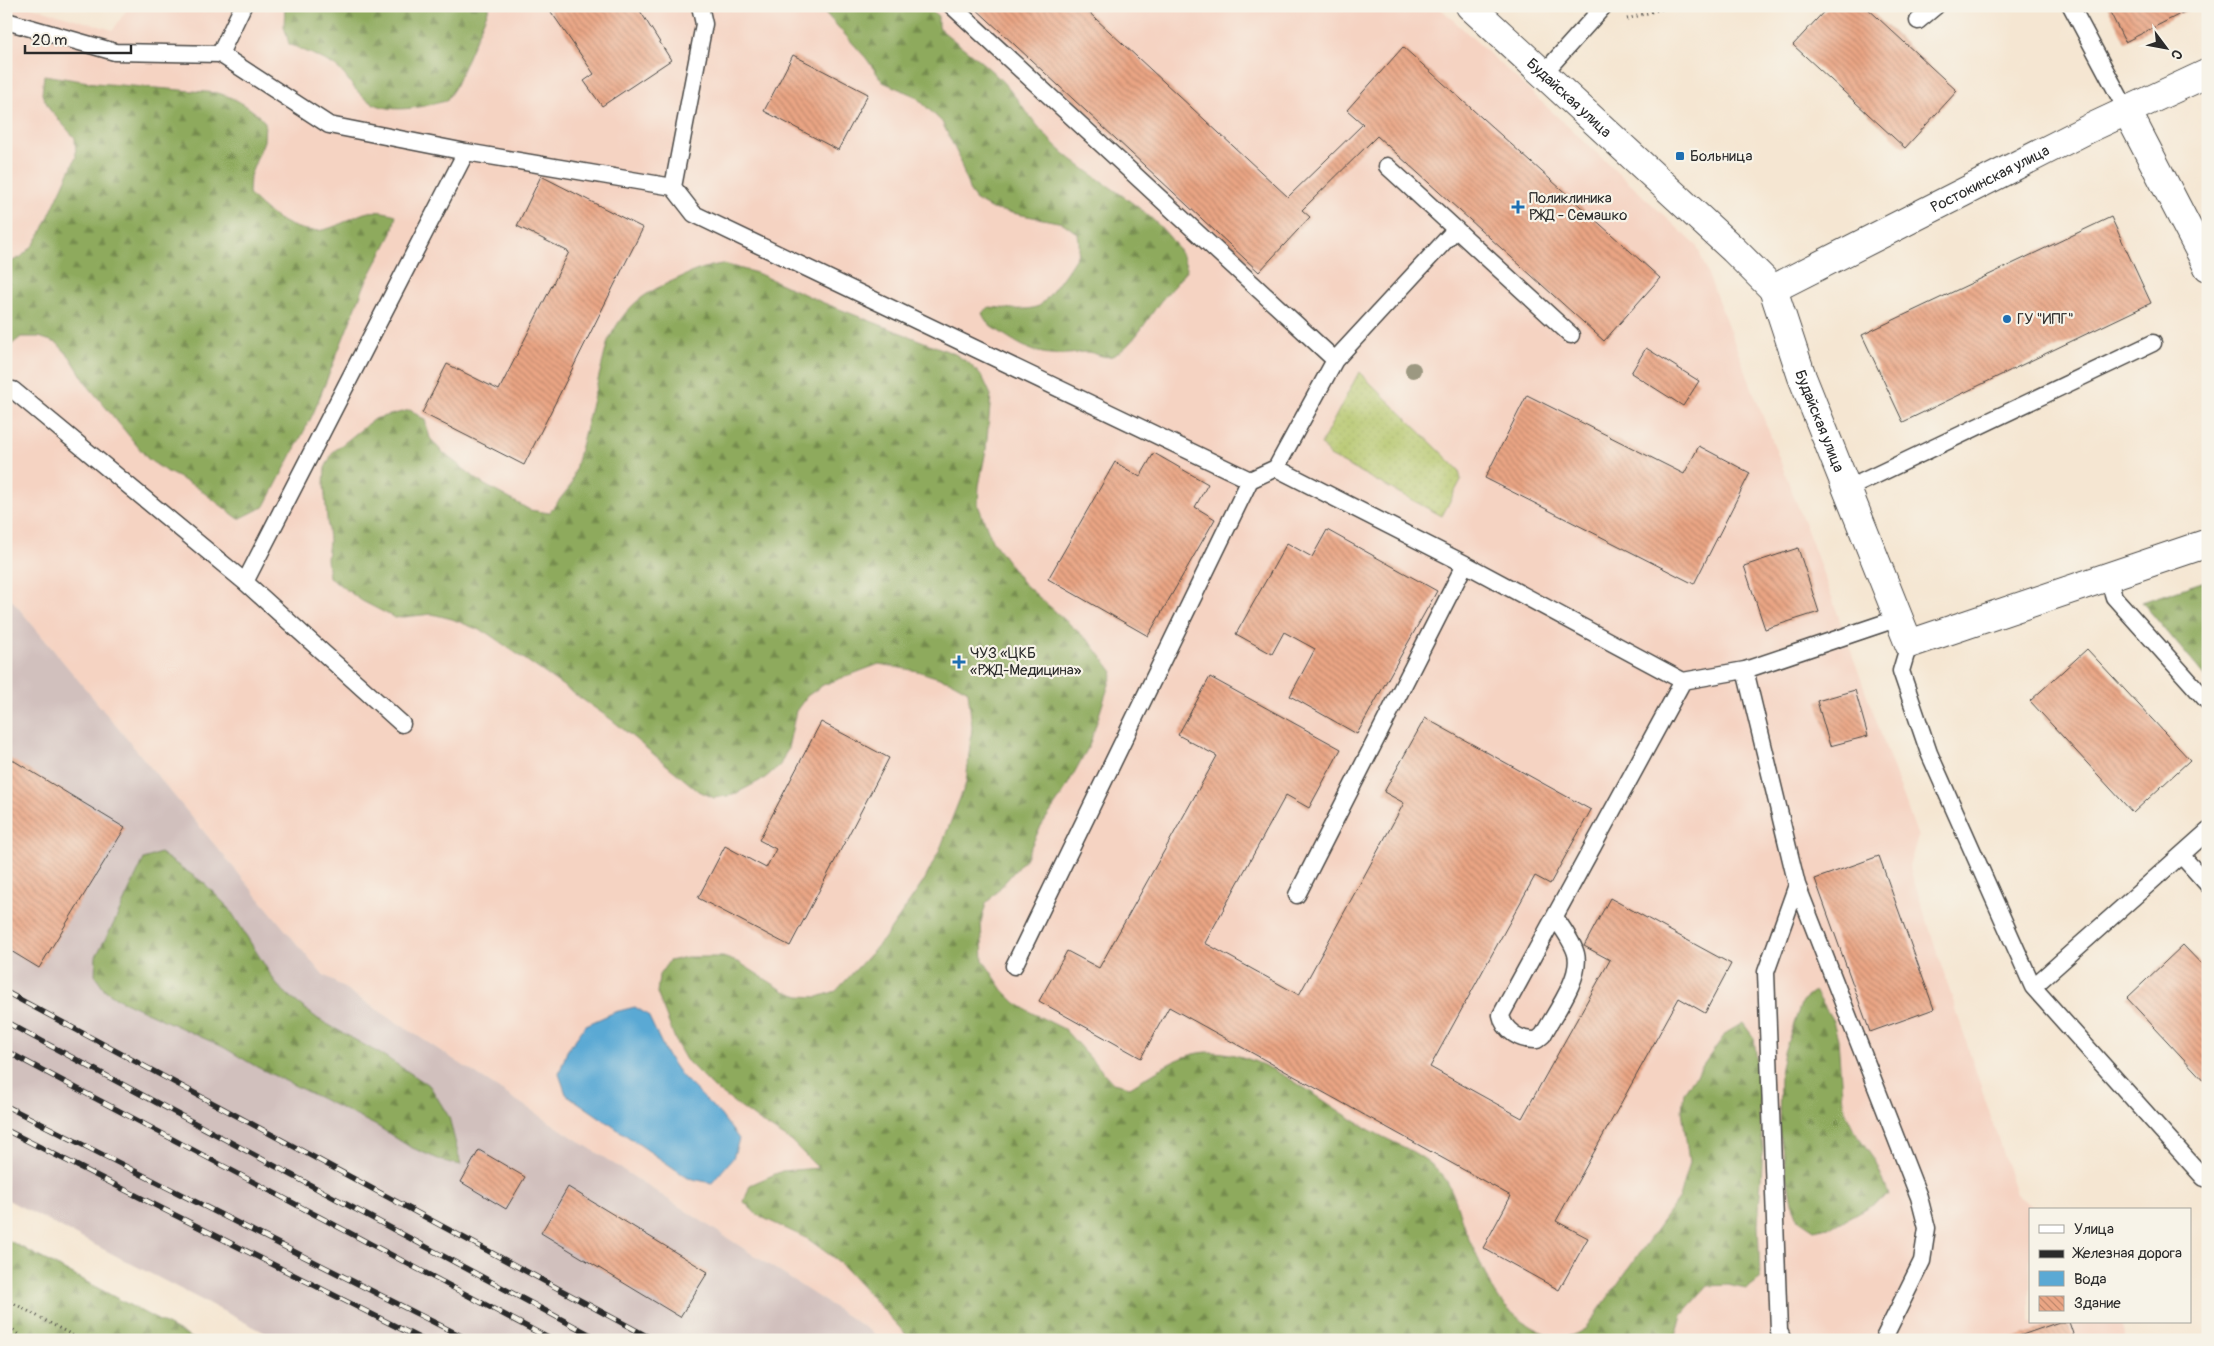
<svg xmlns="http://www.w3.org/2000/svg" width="2214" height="1346" font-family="Pangolin,sans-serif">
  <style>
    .built { fill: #f5d3c2 }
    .industrial { fill: #d1c0bd }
    .grass { fill: url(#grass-dots); stroke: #6f784a }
    .forest { fill: url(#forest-firs); stroke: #5c6a44 }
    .water { fill: #5aa9d4; stroke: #426a80 }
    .building { fill: url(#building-back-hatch) }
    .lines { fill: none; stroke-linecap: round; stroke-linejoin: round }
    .lane-casing { stroke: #494744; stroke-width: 19 }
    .street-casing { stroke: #494744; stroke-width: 30 }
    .secondary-casing { stroke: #494744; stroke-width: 30 }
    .path { stroke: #494744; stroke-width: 3; stroke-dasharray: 1 4; stroke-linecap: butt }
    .lane { stroke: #fff; stroke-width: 16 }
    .street { stroke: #fff; stroke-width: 28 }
    .secondary { stroke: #fff; stroke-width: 28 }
    .rail-casing { stroke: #2b2b2b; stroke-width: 5.5 }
    .rail { stroke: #f7f3e8; stroke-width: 4; stroke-dasharray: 11; stroke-linecap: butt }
    .tree { fill: #9c9881 }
    .poi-dot { fill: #1f6fb2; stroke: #f7f3e8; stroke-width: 2 }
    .labels { text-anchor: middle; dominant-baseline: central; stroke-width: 4.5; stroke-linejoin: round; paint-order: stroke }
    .street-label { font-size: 15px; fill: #2b2b2b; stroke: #f7f3e8 }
    .poi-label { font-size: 15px; fill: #2b2b2b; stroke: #f7f3e8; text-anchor: start }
  </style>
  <defs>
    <pattern id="grass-dots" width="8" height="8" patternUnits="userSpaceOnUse" patternTransform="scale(1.25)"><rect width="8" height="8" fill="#b3c569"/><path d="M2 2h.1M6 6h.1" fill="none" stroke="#9aa95b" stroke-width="1.8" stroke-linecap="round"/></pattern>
    <pattern id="forest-firs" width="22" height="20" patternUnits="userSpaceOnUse" patternTransform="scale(1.25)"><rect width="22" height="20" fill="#8eaa5d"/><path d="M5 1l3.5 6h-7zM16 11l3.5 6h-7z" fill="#748b4d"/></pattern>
    <pattern id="building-back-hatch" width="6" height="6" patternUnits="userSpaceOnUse" patternTransform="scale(1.25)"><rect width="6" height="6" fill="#eaa584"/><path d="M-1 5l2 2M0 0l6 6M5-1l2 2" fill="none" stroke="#be876c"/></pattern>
  </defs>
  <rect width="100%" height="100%" fill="#f7f3e8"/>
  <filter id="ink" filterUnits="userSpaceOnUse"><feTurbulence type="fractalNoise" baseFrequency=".02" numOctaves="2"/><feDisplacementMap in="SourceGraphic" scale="10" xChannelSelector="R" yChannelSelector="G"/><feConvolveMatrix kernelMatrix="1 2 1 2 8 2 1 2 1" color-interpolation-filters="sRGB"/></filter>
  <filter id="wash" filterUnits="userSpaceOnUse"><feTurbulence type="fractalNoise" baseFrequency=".0096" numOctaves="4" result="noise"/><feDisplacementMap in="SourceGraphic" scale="20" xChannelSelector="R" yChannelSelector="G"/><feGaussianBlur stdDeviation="1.12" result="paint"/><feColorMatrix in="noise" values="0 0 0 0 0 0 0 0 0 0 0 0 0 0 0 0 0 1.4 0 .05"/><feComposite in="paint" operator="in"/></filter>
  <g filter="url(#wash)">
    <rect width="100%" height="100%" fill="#f5e6d2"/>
    <path class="built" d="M6,6H29L113,30L129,6H1438L1697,246L1812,543L1918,837L1909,866L2016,1194L2037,1210H2030V1322H2121L2126,1340H884L321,973L6,593Z"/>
    <path class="industrial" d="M6,593L321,973L884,1340H279L6,1199Z"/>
    <path class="grass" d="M1359,372L1459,470L1461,480L1442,516L1330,456L1321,444Z"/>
    <path class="forest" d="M285,6H490L455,87L446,101C416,108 382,118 358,92C350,84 344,72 335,66C321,57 304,51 289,44L284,26Z
      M819,6H924L938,15V27C958,45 983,61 1002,81C1021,102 1035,126 1056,146C1094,183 1173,216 1187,269C1179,281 1169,291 1160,302C1148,318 1132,348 1112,356C1103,359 1095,352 1086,352C1080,352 1074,354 1067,354C1039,356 1026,349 1003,334C994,328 986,324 982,313L989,307C1004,308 1025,312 1039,306C1045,303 1076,260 1078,253C1080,247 1079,240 1078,234L1063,223L992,209L976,200L970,192L958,155L942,122L915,96L883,82L866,58Z
      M44,75L95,83L218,93C238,99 250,107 265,122L264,141L250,176L249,194C267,215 302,239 330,228C359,218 363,205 396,215L392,233L365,284L313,414L265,506L239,519L195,486L164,470L148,459L89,387L70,357L57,343L39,337H21L6,349V264L21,257L34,244L43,229L76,157L75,138L50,110L42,94Z
      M723,264L757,273L824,303L955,354L970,364L983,378L991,395L986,450L979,486L978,505L992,540L1023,583L1091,643L1113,672L1089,746L1062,795L1041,826L1025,859L986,904L981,922L983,960L1003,990L1016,1003L1032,1013L1064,1029L1113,1083L1130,1087C1154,1073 1183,1051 1212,1052C1268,1053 1323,1104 1370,1130C1394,1144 1425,1153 1443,1176C1454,1190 1457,1207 1463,1224C1468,1239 1476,1254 1483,1269C1487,1277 1490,1286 1494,1293C1504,1308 1527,1327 1544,1333C1562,1339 1569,1339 1586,1328L1679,1198L1689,1162L1682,1110L1684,1092L1726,1033L1743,1023L1754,1038L1761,1094L1759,1112L1763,1149L1758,1224L1760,1278L1746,1289L1728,1285L1708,1286L1682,1315L1675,1340H911L838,1261L808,1239L757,1215L744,1202L750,1185L782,1171L818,1168L791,1141L759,1121L713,1087L686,1060L677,1044L657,993L659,975L669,961L687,957H723L740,963L784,991L800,996L818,997L836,991L884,939L924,881L940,849L966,783L972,727L968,691L952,682L917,671L879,664L823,685L807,696L796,711L788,748L780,765L765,778L733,795L714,798L697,790L612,720L487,633L452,619L432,614L395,618L362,601L329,577L327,559L329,541L324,485L325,468L333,452L374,419L410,410L425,420L430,438L442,452L483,484L530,510L549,513L571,485L608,341C627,304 642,294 679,278C694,271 707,266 723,264Z
      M2208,580V680L2142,602Z
      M160,853L204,883L229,908L277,985L290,997L318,1019L384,1056L430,1086L449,1117L461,1165L443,1161L410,1147L377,1126L257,1067L223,1047L120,1000L105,990L95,975L96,956L113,925L144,859Z
      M1815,991L1833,1021L1838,1039L1842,1094L1846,1113L1854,1130L1875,1160L1889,1195L1833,1226L1814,1230L1799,1220L1792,1203L1779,1131L1780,1073L1784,1052L1802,1001Z
      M6,1239L195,1340H6Z"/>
    <path class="water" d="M635,1007L648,1015L667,1055L681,1075L720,1114L739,1139L733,1158L712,1183L688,1178L566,1094L559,1074L567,1051L586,1025L615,1012Z"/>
    <g id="blocks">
      <path class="building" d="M547,6H637L671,60L602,106L584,81L594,74Z
        M973,6H1082L1288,197L1363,124L1347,110L1403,47L1660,278L1604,341L1377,136L1302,210L1310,217L1259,272Z
        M1829,6H1865L1957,91L1905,148L1793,45Z
        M2107,6H2196L2125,42Z
        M793,55L868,94L838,150L764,111Z
        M541,176L643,228L524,465L422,413L447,364L499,390L569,252L517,226Z
        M2111,217L2151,303L1903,422L1862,335Z
        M1646,348L1699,381L1683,406L1631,373Z
        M1527,395L1684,474L1699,446L1750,473L1694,584L1485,478Z
        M1154,453L1208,484L1195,507L1215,519L1148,636L1048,579L1115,462L1140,477Z
        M1327,530L1437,591L1357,734L1290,696L1315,649L1284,632L1272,654L1236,634L1287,543L1312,557Z
        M1798,548L1819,612L1765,629L1744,566Z
        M2087,649L2190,760L2133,813L2030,701Z
        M1210,677L1341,749L1309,808L1286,795L1205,943L1299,995L1404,803L1384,792L1425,718L1591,810L1550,884L1535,876L1430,1067L1522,1118L1610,960L1584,946L1610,898L1731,964L1705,1013L1679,998L1556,1221L1588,1238L1559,1290L1483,1248L1511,1196L1169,1007L1141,1058L1039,1001L1067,951L1099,968L1217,756L1178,735Z
        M1855,690L1868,736L1830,746L1817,701Z
        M821,722L889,758L790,946L698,898L725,846L766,868L776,849L759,840Z
        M6,756L125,828L39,968L6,948Z
        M1879,856L1934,1009L1870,1032L1815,879Z
        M2183,945L2208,971V1085L2127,998Z
        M479,1150L525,1177L506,1209L461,1182Z
        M568,1187L708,1272L680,1317L541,1233Z
        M2059,1322H2069L2075,1340H2008Z"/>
    </g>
  </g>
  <g filter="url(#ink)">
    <use href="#blocks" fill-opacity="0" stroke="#494744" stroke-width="1"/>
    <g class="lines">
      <g class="lane-casing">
        <path id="lane" d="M952,6L1335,360
          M2071,6L2127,111
          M6,21L115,52L220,54L329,125L466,152L673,187L694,214L1250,480
          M1918,21L1936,6
          M220,54L243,6
          M1543,74L1604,6
          M1387,166L1571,335
          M673,187L704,24L700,6
          M13,390L245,582L402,724
          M1276,468L1335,360L1456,229
          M1847,489L2153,343
          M2108,577L2114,597L2208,702
          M245,582L466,152
          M1909,644L1901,671L1929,753L2033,987L2204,1178L2208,1175
          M1745,670L1797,885L1919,1197L1927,1228L1922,1261L1883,1340
          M2181,855L2208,885
          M1297,895L1465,564
          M1555,917C1562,928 1573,942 1576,954C1582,977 1554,1014 1543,1035L1537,1040C1520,1041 1504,1031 1501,1015L1683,681
          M1014,966L1250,480L1276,468L1465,564L1683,681L1745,670L1899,618
          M2033,987L2208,831
          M1783,1340L1779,1331L1766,972L1797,885"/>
      </g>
      <g class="street-casing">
        <g id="street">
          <path d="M2127,111L2208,267"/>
          <path id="s1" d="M1773,289L1802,377L1909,644L2208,543"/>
        </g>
      </g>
      <g class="secondary-casing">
        <g id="secondary">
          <path id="s2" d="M1470,6L1734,250L1773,289L2088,129L2208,73"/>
        </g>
      </g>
      <path class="path" d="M1627,19L1672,6
        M6,1299L81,1340
        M6,1323L24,1340"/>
      <use href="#lane" class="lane"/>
      <use href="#street" class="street"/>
      <use href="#secondary" class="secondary"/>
      <g class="rail-casing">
        <path id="rail" d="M6,992L654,1340
          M6,1022L600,1340
          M6,1051L552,1340
          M6,1106L469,1340
          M6,1130L423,1340"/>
      </g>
      <use href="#rail" class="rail"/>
    </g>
    <circle class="tree" cx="1413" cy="370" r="8"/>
  </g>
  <g class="poi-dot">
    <rect x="1675" y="151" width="10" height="10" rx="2.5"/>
    <path d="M1515.5 199.5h5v5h5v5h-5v5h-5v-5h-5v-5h5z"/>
    <circle cx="2007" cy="319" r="5"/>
    <path d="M956.5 654.5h5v5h5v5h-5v5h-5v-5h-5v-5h5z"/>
  </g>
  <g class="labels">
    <g class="street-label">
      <text stroke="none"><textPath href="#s2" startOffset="135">Будайская улица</textPath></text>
      <text stroke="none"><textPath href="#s2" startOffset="658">Ростокинская улица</textPath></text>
      <text stroke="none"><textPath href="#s1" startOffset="140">Будайская улица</textPath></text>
    </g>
    <g class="poi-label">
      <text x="1690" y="156">Больница</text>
      <text x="1529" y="198">Поликлиника<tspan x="1529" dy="17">РЖД - Семашко</tspan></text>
      <text x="2017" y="319">ГУ "ИПГ"</text>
      <text x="970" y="653">ЧУЗ «ЦКБ<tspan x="970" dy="17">«РЖД-Медицина»</tspan></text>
    </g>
  </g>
  <rect width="2214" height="1346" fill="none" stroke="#f7f3e8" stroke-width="25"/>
  <rect x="2029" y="1208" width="162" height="115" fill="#f7f3e8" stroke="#a5a39c"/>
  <rect x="2039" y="1225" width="25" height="8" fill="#ffffff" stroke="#a5a39c"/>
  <text x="2074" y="1234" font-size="15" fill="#2b2b2b">Улица</text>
  <rect x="2039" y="1250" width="25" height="8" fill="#2b2b2b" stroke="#a5a39c"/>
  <text x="2074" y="1258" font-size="15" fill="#2b2b2b">Железная дорога</text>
  <rect x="2039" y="1271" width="25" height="15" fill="#5aa9d4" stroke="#a5a39c"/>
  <text x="2074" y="1284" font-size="15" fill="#2b2b2b">Вода</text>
  <rect x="2039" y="1296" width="25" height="15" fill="url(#building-back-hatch)" stroke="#a5a39c"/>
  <text x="2074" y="1308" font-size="15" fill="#2b2b2b">Здание</text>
  <g transform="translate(2166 48) rotate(122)" stroke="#f7f3e8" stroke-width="4" paint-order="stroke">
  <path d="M0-4L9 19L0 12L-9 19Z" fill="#2b2b2b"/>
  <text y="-8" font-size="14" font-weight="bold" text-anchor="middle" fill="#2b2b2b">С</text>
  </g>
  <path d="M25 45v8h106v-8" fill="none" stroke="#2b2b2b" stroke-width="2.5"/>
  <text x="32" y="45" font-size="15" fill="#2b2b2b" stroke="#f7f3e8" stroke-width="4" paint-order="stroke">20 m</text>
</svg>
